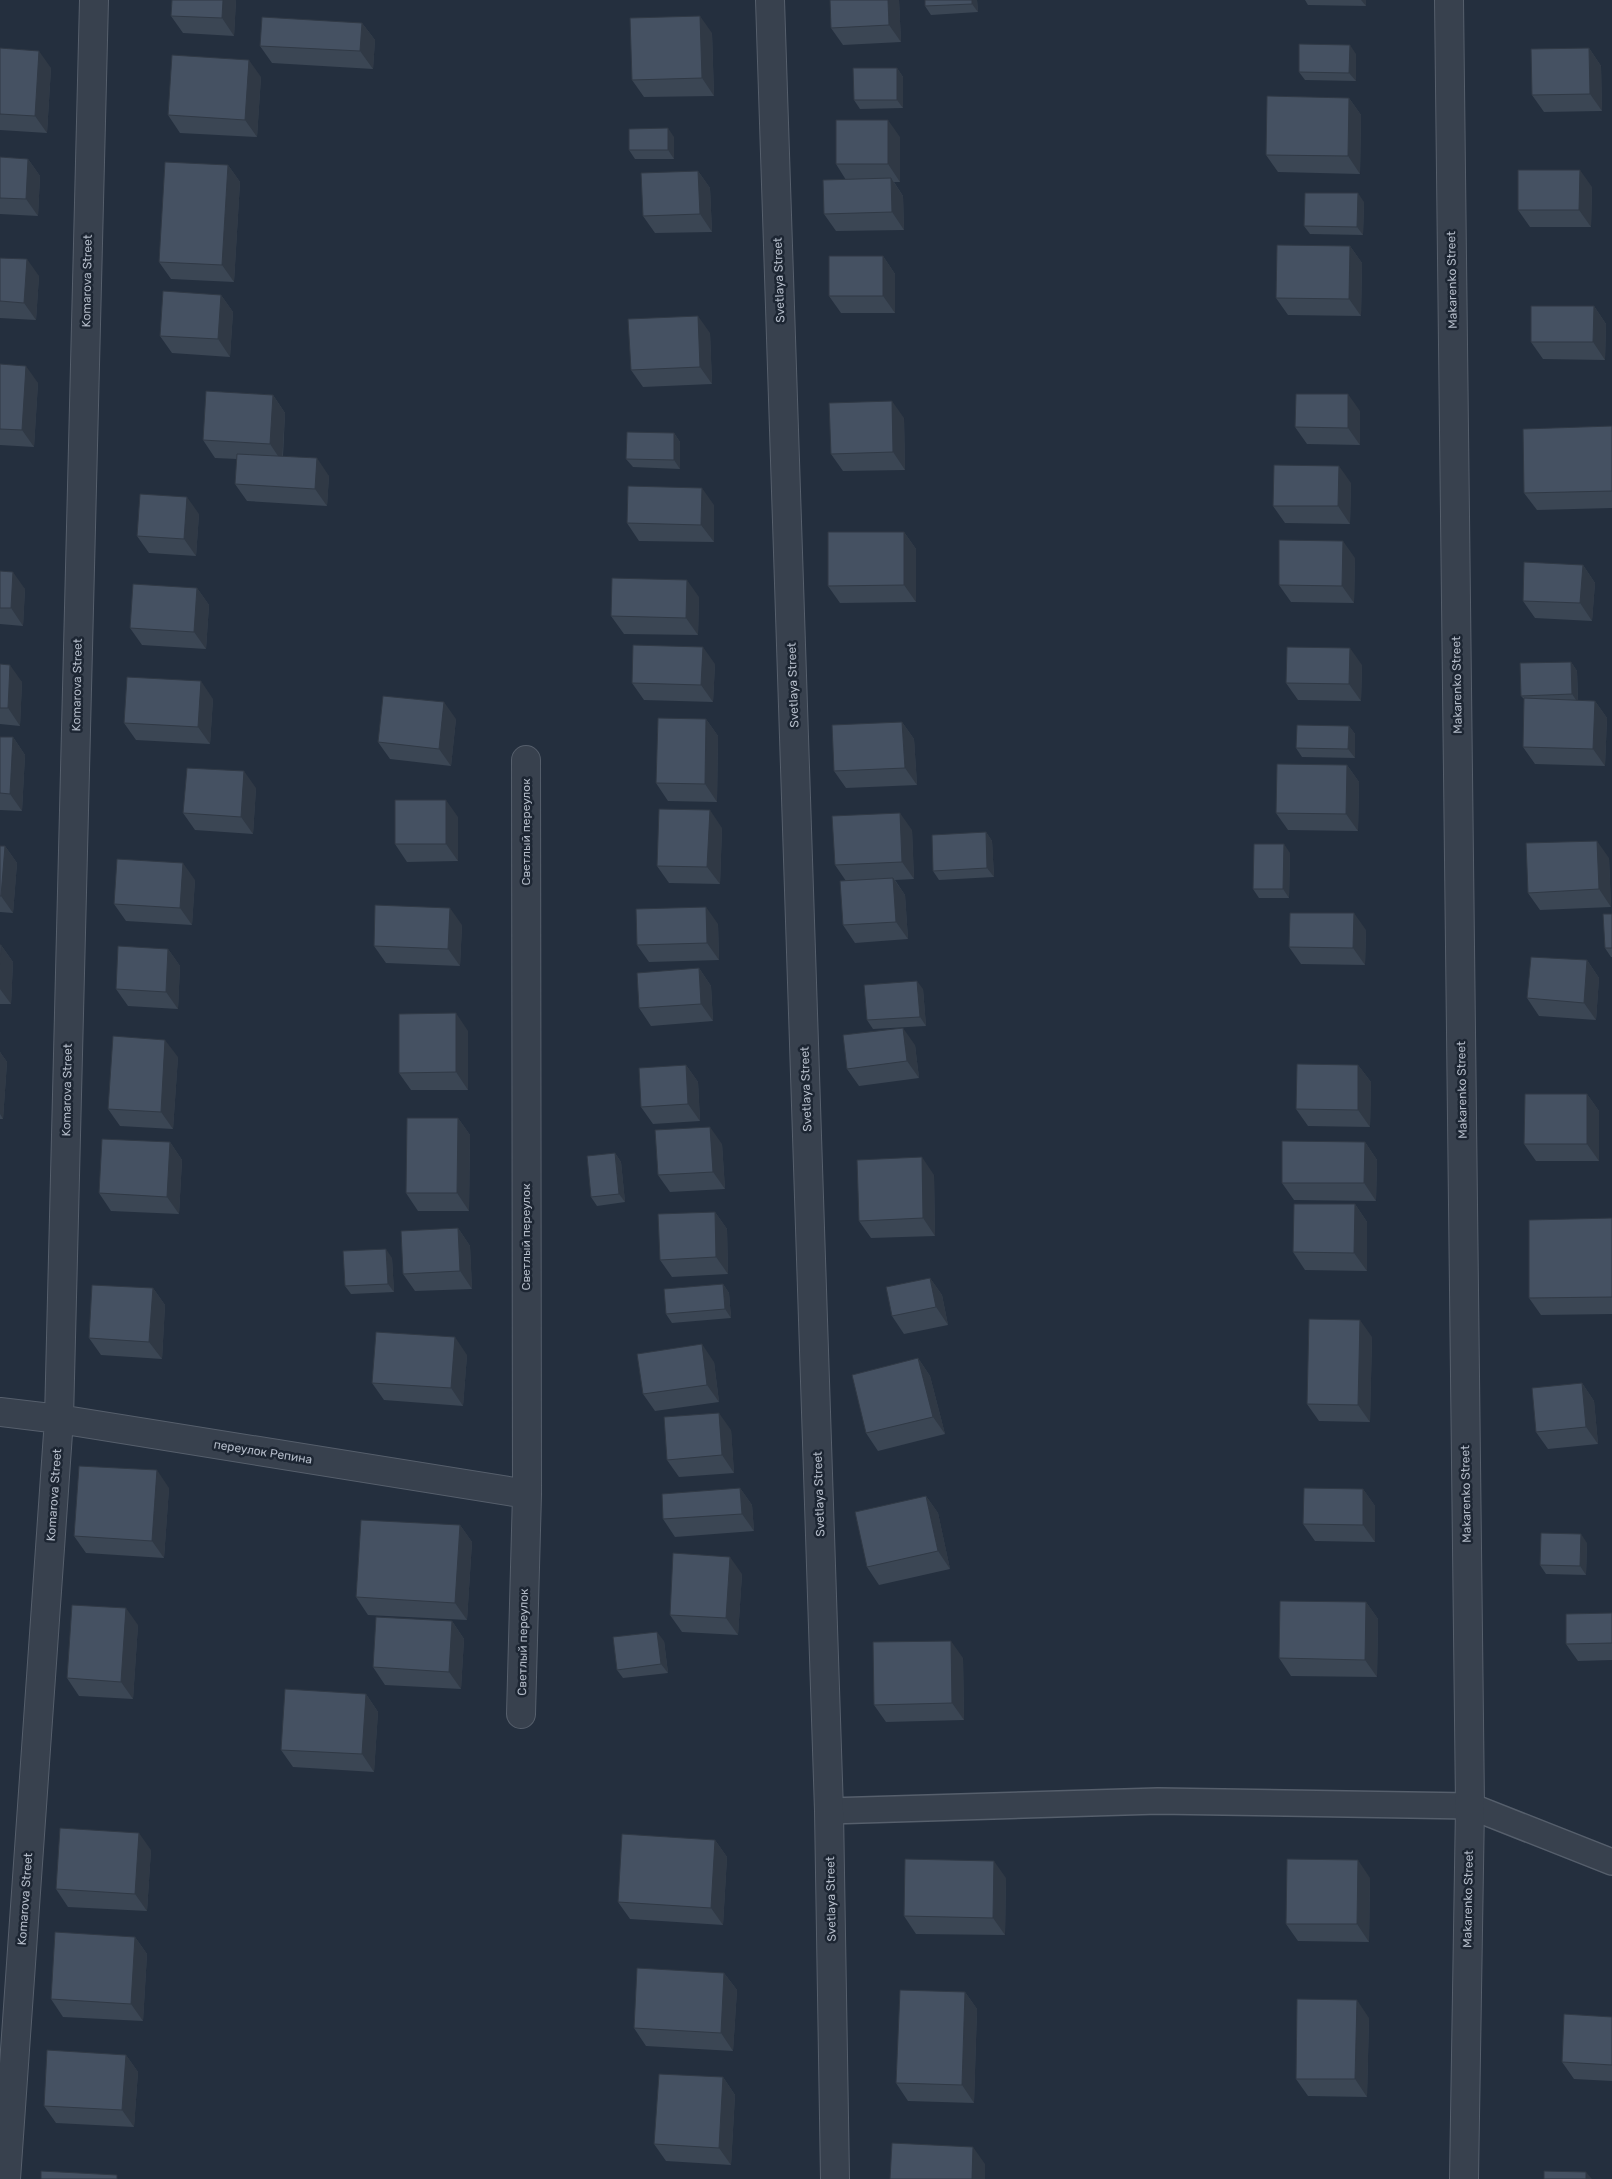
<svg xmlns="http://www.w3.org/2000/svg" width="1612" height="2179" font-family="Rubik,sans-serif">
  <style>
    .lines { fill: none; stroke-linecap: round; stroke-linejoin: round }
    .lane-casing { stroke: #565f6c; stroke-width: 28 }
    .street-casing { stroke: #565f6c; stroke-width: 30 }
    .lane { stroke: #38414e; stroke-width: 25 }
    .street { stroke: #38414e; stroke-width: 28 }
    .wall { fill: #3b4654 }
    .shaded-wall { fill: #303945 }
    .building { fill: #455162; stroke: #303945 }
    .labels { text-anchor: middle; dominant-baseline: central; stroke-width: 5; stroke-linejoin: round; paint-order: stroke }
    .street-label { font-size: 12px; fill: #b4bcc9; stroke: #1d2633 }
  </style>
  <rect width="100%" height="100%" fill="#242f3e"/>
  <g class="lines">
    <g class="lane-casing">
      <path id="lane" d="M829,1811L1158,1801L1470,1806L1612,1862"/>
    </g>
    <g class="street-casing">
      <path id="street" d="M770,0L829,1811L835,2179
        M1449,0L1470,1806L1464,2179
        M0,1412L59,1419L527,1494
        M521,1714L527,1494L526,760
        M6,2179L59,1419L94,0"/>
    </g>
    <use href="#lane" class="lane"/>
    <use href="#street" class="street"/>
  </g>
  <path class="wall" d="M172,0H236L234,36L183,33L171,16Z
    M899,0L901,42L843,45L831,28Z
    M925,0H977L978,12L931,15L925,6Z
    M1305,0H1366V6L1308,5Z
    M362,23L375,40L373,69L272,63L260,46Z
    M712,33L714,96L644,97L632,80Z
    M0,48L51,68L47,133L0,130Z
    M1589,48L1601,66L1602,111L1544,112L1532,95Z
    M1356,54V81L1305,80L1299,72Z
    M897,68L903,77V108L860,109L854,100Z
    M261,77L257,137L180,133L168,115Z
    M1349,98L1361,115L1360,174L1278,172L1266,155Z
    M674,137V159H635L629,150Z
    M900,137V182H894L903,196L904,230L836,231L824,214L846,180L836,164Z
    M0,157L28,159L40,176L38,216L0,214Z
    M228,165L240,182L234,282L171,279L159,262Z
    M698,171L710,188L712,232L655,233L643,216Z
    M1592,187L1591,227H1530L1518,210Z
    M1364,202L1363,235L1310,234L1304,226Z
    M1350,246L1362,263L1361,316L1288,315L1276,298Z
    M883,256L895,274V313H841L829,296Z
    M0,258L39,276L36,320L0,318Z
    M221,295L233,312L230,357L172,353L160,336Z
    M1594,306L1606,324L1605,360L1543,359L1531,342Z
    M710,333L712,384L643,387L631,370Z
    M0,364L38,383L34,447L0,445Z
    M273,395L285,413L283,456L329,476L327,506L247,501L235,484L237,459L215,458L203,440Z
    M1360,411V445L1307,444L1295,427Z
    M904,418L905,470L843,471L831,454Z
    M1612,426V508L1537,510L1524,493Z
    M674,433L680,442V469L633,467L626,459Z
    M1351,483L1350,524L1285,523L1273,506Z
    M714,505V542L639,541L627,523Z
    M199,514L196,556L149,553L137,536Z
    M904,532L916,549V602L840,603L828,586Z
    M1355,558L1354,603L1291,602L1279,585Z
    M1583,565L1595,583L1592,621L1535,618L1523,601Z
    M0,571L25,589L23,626L0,624Z
    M197,588L209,605L206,649L142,645L130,628Z
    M699,597L698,635L624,634L611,616Z
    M1571,662L1577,671L1578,700L1595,701L1607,718L1605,766L1535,764L1523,747L1524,699L1521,696Z
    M0,664L22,682L20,726L0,724Z
    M715,664L713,702L644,700L632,683Z
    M1362,665L1361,701L1298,700L1286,683Z
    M213,699L210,744L136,740L124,723Z
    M456,719L451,766L390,759L378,742Z
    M706,719L718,736L717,802L668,801L656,783Z
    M902,722L914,739L917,785L846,788L834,771Z
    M1349,726L1355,734V758L1302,757L1296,748Z
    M0,737H13L25,755L22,811L0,810Z
    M1347,765L1359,782L1358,831L1288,830L1276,813Z
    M256,788L253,834L195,830L183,813Z
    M458,817V861L407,862L395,844Z
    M722,828L720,884L669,883L657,866Z
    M912,830L914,879L895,880L905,895L908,939L855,943L843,925L846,881L835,865Z
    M986,832L992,841L994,877L939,880L933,871Z
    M0,846H5L17,863L13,913L0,912Z
    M1290,853L1289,898H1259L1253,889Z
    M1609,858L1611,907L1540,910L1528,893Z
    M195,880L192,925L126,921L114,904Z
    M1612,914V957H1611L1605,948Z
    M718,924L719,960L649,962L637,945Z
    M462,925L460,966L386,963L374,946Z
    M1366,930L1365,965L1301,964L1289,947Z
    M0,945H1L13,962L11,1004H0Z
    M168,949L180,966L178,1009L128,1006L116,989Z
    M1587,960L1599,978L1596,1020L1539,1016L1527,998Z
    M699,968L711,986L713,1021L651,1026L639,1008Z
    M923,989L926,1026L873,1029L867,1020Z
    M468,1031V1090H411L399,1073Z
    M915,1045L919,1078L859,1086L847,1069Z
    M0,1052L7,1062L3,1119H0Z
    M178,1057L173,1129L120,1126L108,1109Z
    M686,1065L698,1082L700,1121L653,1124L641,1107Z
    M1358,1065L1371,1082L1370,1127L1308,1126L1296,1109Z
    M1587,1094L1599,1111V1161H1536L1524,1144Z
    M458,1118L470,1135L469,1211H418L406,1193Z
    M170,1142L182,1160L179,1214L111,1211L99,1193Z
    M1365,1142L1377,1160L1376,1201L1294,1200L1282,1183Z
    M722,1144L725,1189L670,1192L658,1175Z
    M615,1153L621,1162L625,1202L597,1206L591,1197Z
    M934,1175L935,1236L871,1238L859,1221Z
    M1355,1204L1367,1222V1271L1305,1270L1293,1252Z
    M715,1212L727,1229L728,1274L672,1277L660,1260Z
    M1612,1218V1314L1541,1315L1529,1298Z
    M458,1228L470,1246L472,1289L415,1291L403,1274Z
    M392,1258L394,1292L351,1294L345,1286Z
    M930,1278L942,1295L948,1325L904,1334L892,1316Z
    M723,1284L729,1293L731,1318L672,1323L666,1314Z
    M153,1288L165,1305L162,1359L101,1355L89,1338Z
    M1372,1337L1370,1422L1319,1421L1307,1404Z
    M467,1355L463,1406L384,1400L372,1383Z
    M918,1358L930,1376L945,1434L878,1451L866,1433Z
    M714,1362L719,1402L655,1411L643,1394Z
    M1582,1383L1594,1401L1598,1444L1548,1449L1536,1432Z
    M731,1430L734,1473L679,1477L667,1460Z
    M169,1488L164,1558L86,1553L74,1536Z
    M740,1488L752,1505L754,1531L675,1537L663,1519Z
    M1363,1489L1375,1506V1542L1315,1541L1303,1524Z
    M926,1496L938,1513L950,1569L879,1585L867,1567Z
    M460,1525L472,1542L467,1620L368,1615L356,1597Z
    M1587,1543L1586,1575L1546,1574L1540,1565Z
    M742,1574L738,1635L682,1632L670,1615Z
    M1366,1602L1378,1619L1377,1677L1291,1676L1279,1658Z
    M1612,1613V1660L1578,1661L1566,1644Z
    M452,1621L464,1639L461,1689L385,1685L373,1667Z
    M138,1625L133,1699L79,1696L67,1678Z
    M664,1641L668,1673L623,1678L617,1670Z
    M963,1658L964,1720L886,1722L874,1705Z
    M366,1694L378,1712L374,1772L293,1767L281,1750Z
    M715,1840L727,1857L723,1925L630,1919L618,1902Z
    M151,1850L147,1911L68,1907L56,1889Z
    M1006,1878L1005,1935L916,1934L904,1916Z
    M1370,1878L1369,1942L1298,1941L1286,1924Z
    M135,1937L147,1954L143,2021L63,2017L51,1999Z
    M724,1973L737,1990L733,2051L646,2046L634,2028Z
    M965,1992L977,2009L974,2103L908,2101L896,2083Z
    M1612,2017V2081L1574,2079L1562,2062Z
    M1369,2018L1367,2097L1308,2096L1296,2079Z
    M126,2055L138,2072L134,2127L56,2123L44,2106Z
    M723,2077L735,2095L731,2165L666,2161L654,2144Z"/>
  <path class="shaded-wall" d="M223,0H236L234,36L222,18Z
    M888,0H899L901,42L889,25Z
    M972,0H977L978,12L972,4Z
    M1361,0H1366V6Z
    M700,16L712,33L714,96L702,78Z
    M362,23L375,40L373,69L360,51Z
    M1350,45L1356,54V81L1349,73Z
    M1589,48L1601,66L1602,111L1590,94Z
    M39,51L51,68L47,133L35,116Z
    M249,60L261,77L257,137L245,120Z
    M897,68L903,77V108L897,100Z
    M1349,98L1361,115L1360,174L1348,156Z
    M888,120L900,137V182L888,164Z
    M668,128L674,137V159L668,150Z
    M28,159L40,176L38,216L26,199Z
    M228,165L240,182L234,282L222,265Z
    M1580,170L1592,187L1591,227L1579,210Z
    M698,171L710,188L712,232L700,214Z
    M891,178L903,196L904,230L892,212Z
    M1358,193L1364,202L1363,235L1357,227Z
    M1350,246L1362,263L1361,316L1349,299Z
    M883,256L895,274V313L883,296Z
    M27,259L39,276L36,320L24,303Z
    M221,295L233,312L230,357L218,339Z
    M1594,306L1606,324L1605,360L1593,342Z
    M698,316L710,333L712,384L700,367Z
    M26,366L38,383L34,447L22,430Z
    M1348,394L1360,411V445L1348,428Z
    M273,395L285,413L282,462L270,444Z
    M892,401L904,418L905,470L893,452Z
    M674,433L680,442V469L674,460Z
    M317,458L329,476L327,506L315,489Z
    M1339,466L1351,483L1350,524L1338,506Z
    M702,488L714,505V542L701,525Z
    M187,497L199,514L196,556L184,539Z
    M904,532L916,549V602L904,585Z
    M1343,541L1355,558L1354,603L1342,586Z
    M1583,565L1595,583L1592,621L1580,603Z
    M13,572L25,589L23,626L11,608Z
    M687,580L699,597L698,635L686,618Z
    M197,588L209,605L206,649L194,632Z
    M703,647L715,664L713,702L701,685Z
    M1350,648L1362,665L1361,701L1349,684Z
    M1571,662L1577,671L1578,703L1572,694Z
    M10,665L22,682L20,726L8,708Z
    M201,681L213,699L210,744L198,727Z
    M1595,701L1607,718L1605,766L1593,749Z
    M444,702L456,719L451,766L439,749Z
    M706,719L718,736L717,802L705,784Z
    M902,722L914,739L917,785L905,768Z
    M1349,726L1355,734V758L1348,749Z
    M13,737L25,755L22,811L10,794Z
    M1347,765L1359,782L1358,831L1346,814Z
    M244,771L256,788L253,834L241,817Z
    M446,800L458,817V861L446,844Z
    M710,810L722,828L720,884L707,867Z
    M900,813L912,830L914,879L902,862Z
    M986,832L992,841L994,877L987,868Z
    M1597,841L1609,858L1611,907L1599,889Z
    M1284,844L1290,853L1289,898L1283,889Z
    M5,846L17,863L13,913L1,896Z
    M183,863L195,880L192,925L180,908Z
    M893,878L905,895L908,939L896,922Z
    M706,907L718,924L719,960L707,943Z
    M450,908L462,925L460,966L448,949Z
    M1354,913L1366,930L1365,965L1353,948Z
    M1,945L13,962L11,1004L0,989V965Z
    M168,949L180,966L178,1009L166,992Z
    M1587,960L1599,978L1596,1020L1584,1003Z
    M699,968L711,986L713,1021L701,1004Z
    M917,981L923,989L926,1026L920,1017Z
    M456,1013L468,1031V1090L456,1072Z
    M903,1028L915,1045L919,1078L907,1061Z
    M165,1040L178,1057L173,1129L161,1112Z
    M0,1052L7,1062L3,1119L0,1114Z
    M686,1065L698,1082L700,1121L688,1104Z
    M1358,1065L1371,1082L1370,1127L1358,1110Z
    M1587,1094L1599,1111V1161L1587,1144Z
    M458,1118L470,1135L469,1211L457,1193Z
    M710,1127L722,1144L725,1189L713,1172Z
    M170,1142L182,1160L179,1214L167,1197Z
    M1365,1142L1377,1160L1376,1201L1364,1183Z
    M615,1153L621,1162L625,1202L619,1194Z
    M922,1157L934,1175L935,1236L923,1218Z
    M1355,1204L1367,1222V1271L1354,1253Z
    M715,1212L727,1229L728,1274L716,1257Z
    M458,1228L470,1246L472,1289L460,1271Z
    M386,1249L392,1258L394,1292L388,1284Z
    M930,1278L942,1295L948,1325L936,1307Z
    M723,1284L729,1293L731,1318L725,1309Z
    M153,1288L165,1305L162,1359L149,1342Z
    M1360,1320L1372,1337L1370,1422L1358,1405Z
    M455,1337L467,1355L463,1406L451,1388Z
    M702,1344L714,1362L719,1402L707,1385Z
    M918,1358L930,1376L945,1434L933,1417Z
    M1582,1383L1594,1401L1598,1444L1586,1427Z
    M719,1413L731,1430L734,1473L722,1455Z
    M157,1470L169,1488L164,1558L152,1541Z
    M740,1488L752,1505L754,1531L742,1514Z
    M1363,1489L1375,1506V1542L1363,1525Z
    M926,1496L938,1513L950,1569L938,1551Z
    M460,1525L472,1542L467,1620L455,1603Z
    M1581,1534L1587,1543L1586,1575L1580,1566Z
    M730,1557L742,1574L738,1635L726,1618Z
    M1366,1602L1378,1619L1377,1677L1365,1660Z
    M126,1608L138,1625L133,1699L121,1682Z
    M452,1621L464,1639L461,1689L449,1672Z
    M657,1632L664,1641L668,1673L661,1664Z
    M951,1641L963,1658L964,1720L952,1703Z
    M366,1694L378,1712L374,1772L362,1754Z
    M139,1833L151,1850L147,1911L135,1894Z
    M715,1840L727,1857L723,1925L711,1908Z
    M1358,1860L1370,1878L1369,1942L1357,1924Z
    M994,1861L1006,1878L1005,1935L993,1918Z
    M135,1937L147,1954L143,2021L131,2004Z
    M724,1973L737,1990L733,2051L721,2033Z
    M965,1992L977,2009L974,2103L962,2085Z
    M1357,2000L1369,2018L1367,2097L1355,2079Z
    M126,2055L138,2072L134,2127L122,2110Z
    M723,2077L735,2095L731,2165L719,2148Z
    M973,2147L985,2164V2179H972Z
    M1586,2172L1592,2179H1586Z"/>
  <path class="building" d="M172,0H223L222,18L171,16Z
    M830,0H888L889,25L831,28Z
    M925,0H972V4L925,6Z
    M700,16L702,78L632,80L630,18Z
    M262,17L362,23L360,51L260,46Z
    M1299,44L1350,45L1349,73L1299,72Z
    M0,48L39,51L35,116L0,114Z
    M1589,48L1590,94L1532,95L1531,49Z
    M172,55L249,60L245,120L168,115Z
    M853,68H897V100H854Z
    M1267,96L1349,98L1348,156L1266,155Z
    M836,120H888V164H836Z
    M668,128V150H629V129Z
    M0,157L28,159L26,199L0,198Z
    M165,162L228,165L222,265L159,262Z
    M1518,170H1580L1579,210H1518Z
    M698,171L700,214L643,216L641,173Z
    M891,178L892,212L824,214L823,180Z
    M1305,193H1358L1357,227L1304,226Z
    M1277,245L1350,246L1349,299L1276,298Z
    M829,256H883V296H829Z
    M0,258L27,259L24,303L0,301Z
    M163,291L221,295L218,339L160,336Z
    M1531,306H1594L1593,342H1531Z
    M698,316L700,367L631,370L628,319Z
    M0,364L26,366L22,430L0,429Z
    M206,391L273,395L270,444L203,440Z
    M1296,394H1348V428L1295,427Z
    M892,401L893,452L831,454L829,403Z
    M1612,426V491L1524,493L1523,429Z
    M627,432L674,433V460L626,459Z
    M237,454L317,458L315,489L235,484Z
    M1274,465L1339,466L1338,506H1273Z
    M628,486L702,488L701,525L627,523Z
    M140,494L187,497L184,539L137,536Z
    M828,532H904V585L828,586Z
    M1279,540L1343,541L1342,586L1279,585Z
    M1524,562L1583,565L1580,603L1523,601Z
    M0,571L13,572L11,608H0Z
    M612,578L687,580L686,618L611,616Z
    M133,584L197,588L194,632L130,628Z
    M633,645L703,647L701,685L632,683Z
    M1287,647L1350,648L1349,684L1286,683Z
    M1571,662L1572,694L1521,696L1520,663Z
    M0,664L10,665L8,708H0Z
    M127,677L201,681L198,727L124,723Z
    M383,696L444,702L439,749L378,742Z
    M1524,698L1595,701L1593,749L1523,747Z
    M658,718L706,719L705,784L656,783Z
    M902,722L905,768L834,771L832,725Z
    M1297,725L1349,726L1348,749L1296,748Z
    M0,737H13L10,794L0,793Z
    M1277,764L1347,765L1346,814L1276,813Z
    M187,768L244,771L241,817L183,813Z
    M395,800H446V844H395Z
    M659,809L710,810L707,867L657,866Z
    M900,813L902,862L835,865L832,816Z
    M986,832L987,868L933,871L932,835Z
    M1597,841L1599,889L1528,893L1526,843Z
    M1254,844H1284L1283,889H1253Z
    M0,846H5L1,896H0Z
    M117,859L183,863L180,908L114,904Z
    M893,878L896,922L843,925L840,881Z
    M375,905L450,908L448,949L374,946Z
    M706,907L707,943L637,945L636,909Z
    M1290,913H1354L1353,948L1289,947Z
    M1603,914H1612V948H1605Z
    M0,945H1L0,965Z
    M118,946L168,949L166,992L116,989Z
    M1531,957L1587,960L1584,1003L1527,998Z
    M699,968L701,1004L639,1008L637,973Z
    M917,981L920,1017L867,1020L864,985Z
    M456,1013V1072L399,1073V1014Z
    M903,1028L907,1061L847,1069L843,1035Z
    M113,1036L165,1040L161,1112L108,1109Z
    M1297,1064L1358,1065V1110L1296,1109Z
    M686,1065L688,1104L641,1107L639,1068Z
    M1525,1094H1587V1144H1524Z
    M407,1118H458L457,1193H406Z
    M710,1127L713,1172L658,1175L655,1130Z
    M102,1139L170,1142L167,1197L99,1193Z
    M1282,1141L1365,1142L1364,1183H1282Z
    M615,1153L619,1194L591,1197L587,1156Z
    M922,1157L923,1218L859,1221L857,1160Z
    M1294,1204H1355L1354,1253L1293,1252Z
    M715,1212L716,1257L660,1260L658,1214Z
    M1612,1218V1297L1529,1298V1220Z
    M458,1228L460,1271L403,1274L401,1231Z
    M386,1249L388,1284L345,1286L343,1251Z
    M930,1278L936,1307L892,1316L886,1287Z
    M723,1284L725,1309L666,1314L664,1289Z
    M92,1285L153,1288L149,1342L89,1338Z
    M1309,1319L1360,1320L1358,1405L1307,1404Z
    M376,1332L455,1337L451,1388L372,1383Z
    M702,1344L707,1385L643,1394L637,1354Z
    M918,1358L933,1417L866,1433L852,1375Z
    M1582,1383L1586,1427L1536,1432L1532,1388Z
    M719,1413L722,1455L667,1460L664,1417Z
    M79,1466L157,1470L152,1541L74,1536Z
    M740,1488L742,1514L663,1519L662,1494Z
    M1304,1488L1363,1489V1525L1303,1524Z
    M926,1496L938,1551L867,1567L855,1512Z
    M361,1520L460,1525L455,1603L356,1597Z
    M1541,1533L1581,1534L1580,1566L1540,1565Z
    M673,1553L730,1557L726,1618L670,1615Z
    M1280,1601L1366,1602L1365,1660L1279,1658Z
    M72,1605L126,1608L121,1682L67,1678Z
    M1612,1613V1643L1566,1644V1614Z
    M376,1617L452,1621L449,1672L373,1667Z
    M657,1632L661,1664L617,1670L613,1637Z
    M951,1641L952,1703L874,1705L873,1642Z
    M285,1689L366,1694L362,1754L281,1750Z
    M60,1828L139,1833L135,1894L56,1889Z
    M622,1834L715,1840L711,1908L618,1902Z
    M905,1859L994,1861L993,1918L904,1916Z
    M1287,1859L1358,1860L1357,1924H1286Z
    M55,1932L135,1937L131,2004L51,1999Z
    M637,1968L724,1973L721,2033L634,2028Z
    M900,1990L965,1992L962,2085L896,2083Z
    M1297,1999L1357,2000L1355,2079H1296Z
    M1564,2014L1612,2017V2065L1562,2062Z
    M47,2050L126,2055L122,2110L44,2106Z
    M659,2074L723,2077L719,2148L654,2144Z
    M892,2143L973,2147L972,2179H890Z
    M41,2171L117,2175V2179H41Z
    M1544,2171L1586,2172V2179H1544Z"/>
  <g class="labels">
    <g class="street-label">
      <text transform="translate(779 280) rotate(-92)">Svetlaya Street</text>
      <text transform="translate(1452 280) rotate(-91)">Makarenko Street</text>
      <text transform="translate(87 281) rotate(-89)">Komarova Street</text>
      <text transform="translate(77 685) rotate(-89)">Komarova Street</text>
      <text transform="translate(793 685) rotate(-92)">Svetlaya Street</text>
      <text transform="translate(1457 685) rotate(-91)">Makarenko Street</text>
      <text transform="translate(526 832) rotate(-90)">Светлый переулок</text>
      <text transform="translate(806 1089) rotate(-92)">Svetlaya Street</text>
      <text transform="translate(67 1090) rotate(-89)">Komarova Street</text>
      <text transform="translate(1462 1090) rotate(-91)">Makarenko Street</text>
      <text transform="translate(526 1237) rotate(-90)">Светлый переулок</text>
      <text transform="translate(263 1452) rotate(9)">переулок Репина</text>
      <text transform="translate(819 1494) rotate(-92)">Svetlaya Street</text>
      <text transform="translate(1466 1494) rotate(-91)">Makarenko Street</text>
      <text transform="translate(54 1495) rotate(-86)">Komarova Street</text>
      <text transform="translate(523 1642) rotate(-89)">Светлый переулок</text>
      <text transform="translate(25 1899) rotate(-86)">Komarova Street</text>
      <text transform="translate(831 1899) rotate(-91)">Svetlaya Street</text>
      <text transform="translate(1468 1899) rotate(-89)">Makarenko Street</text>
    </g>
  </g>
</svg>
